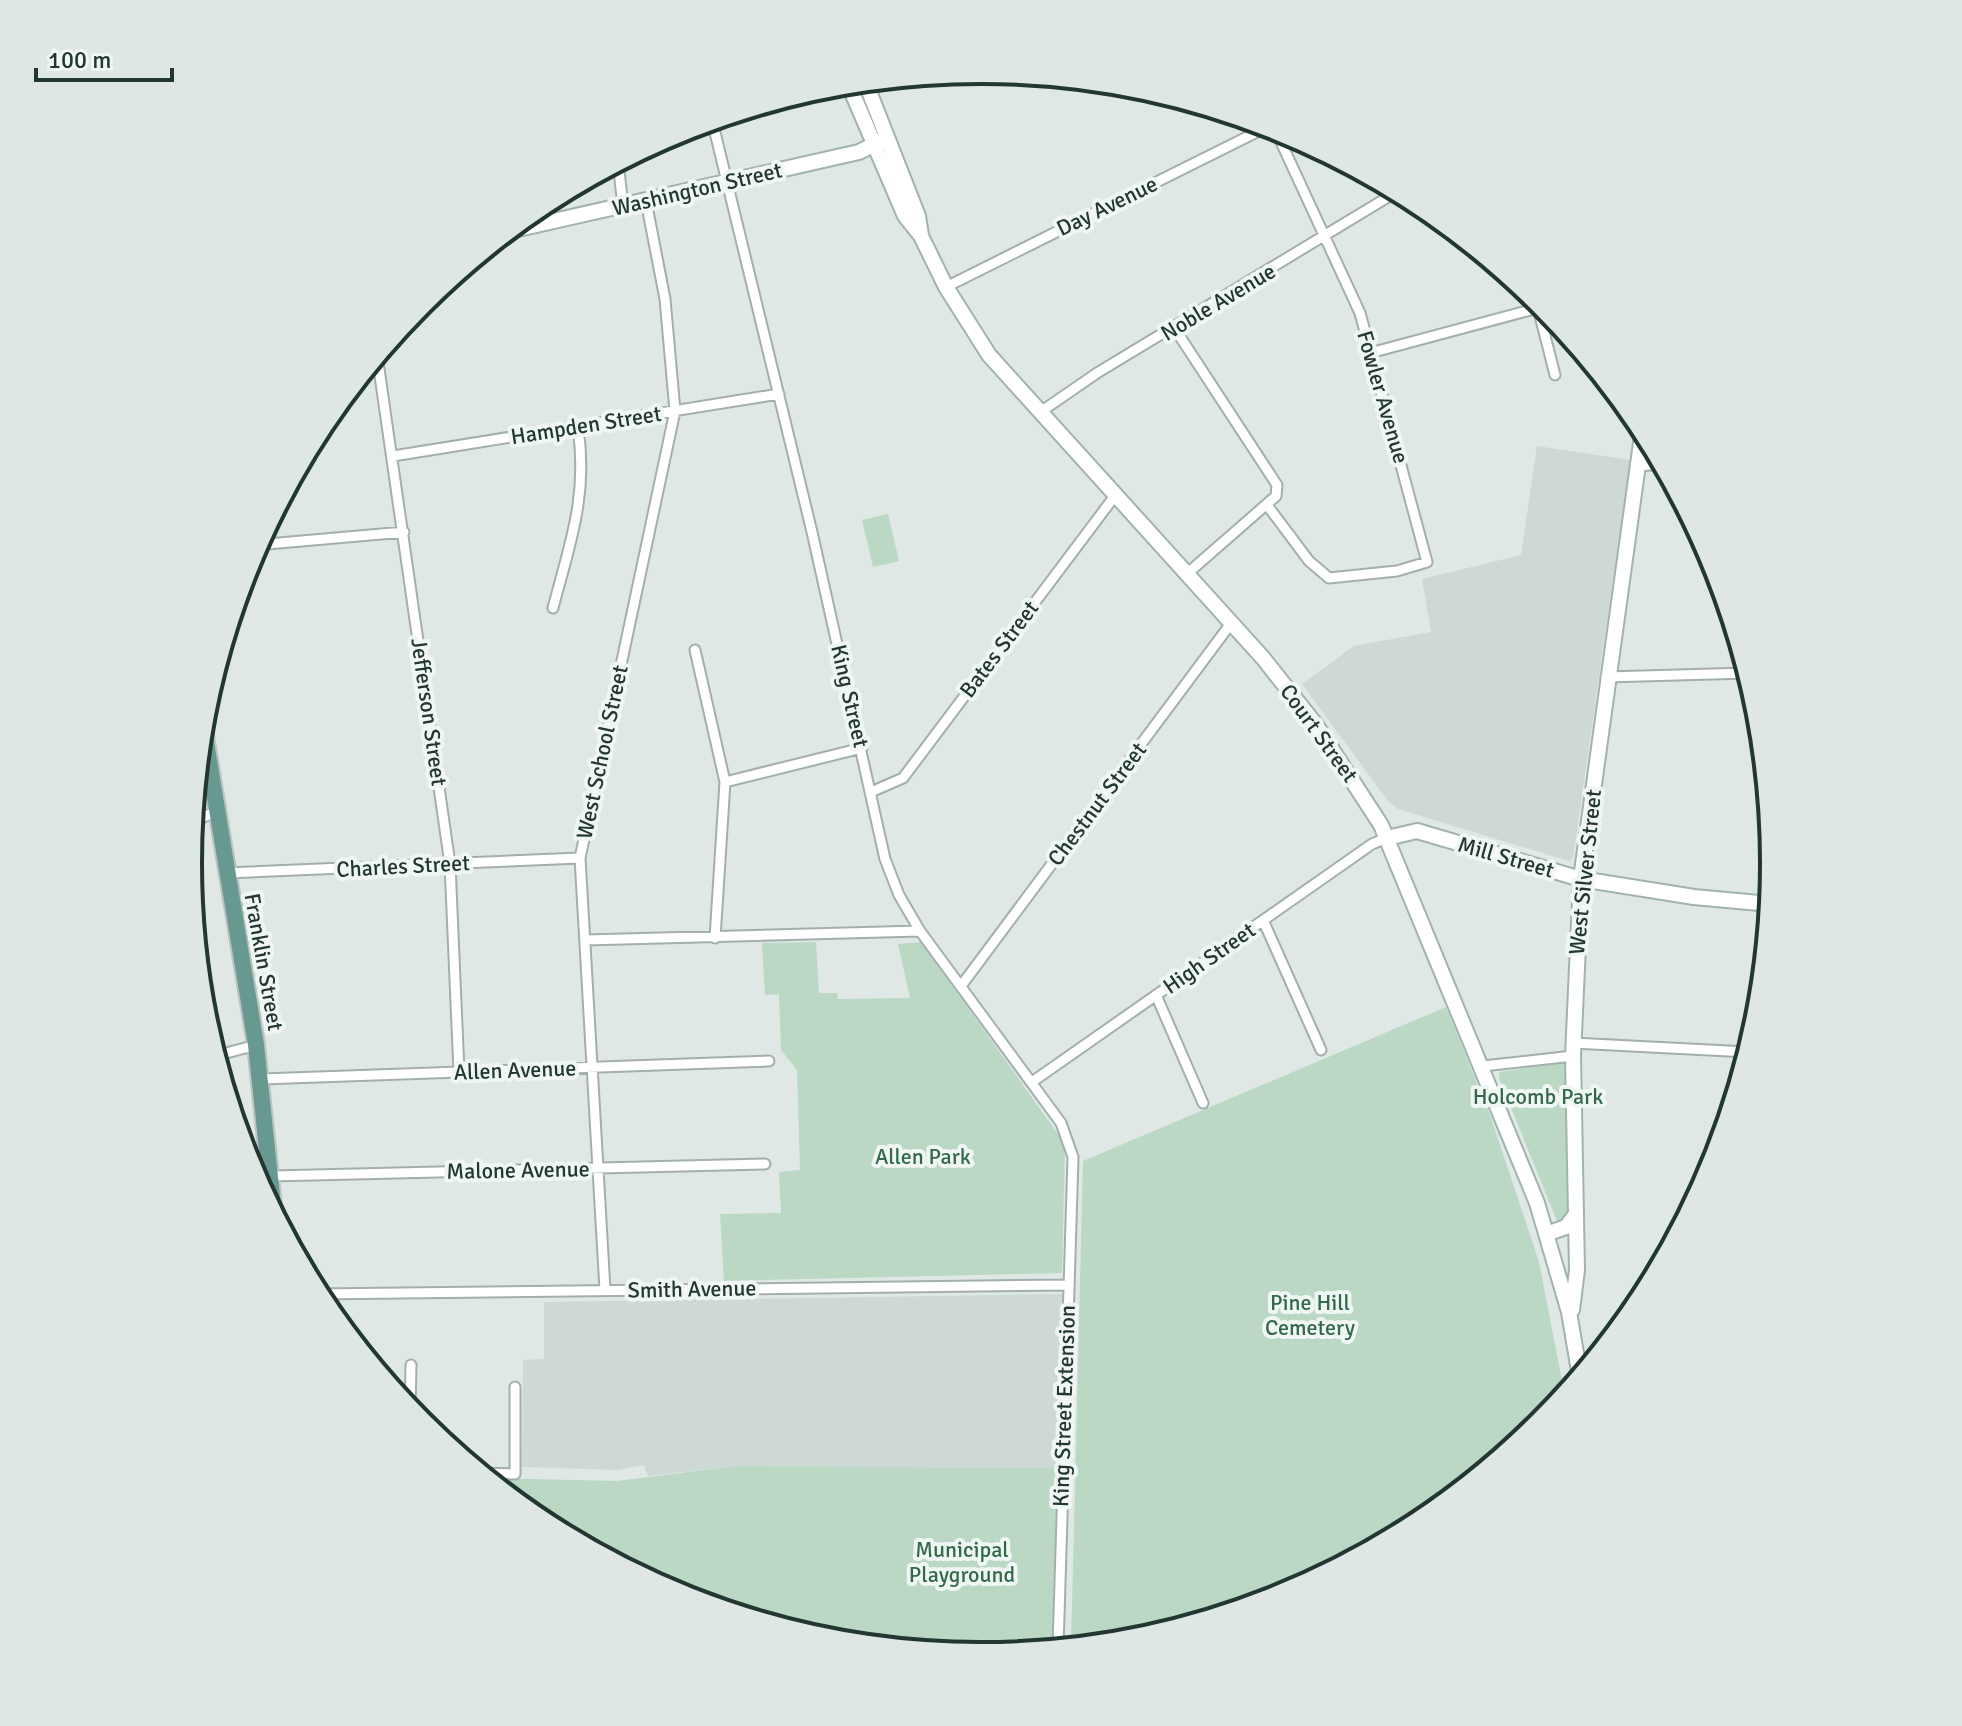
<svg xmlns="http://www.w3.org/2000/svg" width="1962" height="1726" font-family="Signika,sans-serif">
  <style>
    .built { fill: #ced8d4 }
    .green { fill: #bad8c4 }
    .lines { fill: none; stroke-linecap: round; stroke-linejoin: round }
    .street-casing { stroke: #a3afac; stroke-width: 13 }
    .secondary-casing { stroke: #a0b3ad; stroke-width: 18 }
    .primary-casing { stroke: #bdc3c2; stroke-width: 20 }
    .street { stroke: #fff; stroke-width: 9 }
    .secondary { stroke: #fff; stroke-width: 14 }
    .primary { stroke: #689990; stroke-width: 16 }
    .labels { text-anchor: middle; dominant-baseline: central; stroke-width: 8; stroke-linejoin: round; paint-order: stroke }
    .street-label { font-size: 22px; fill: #223632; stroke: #eff6f3 }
    .park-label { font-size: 22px; fill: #31694a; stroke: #eff6f3 }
    .rim { fill: none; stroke: #223632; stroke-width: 4 }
  </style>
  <rect width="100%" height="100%" fill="#dfe8e5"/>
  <path class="built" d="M1537,446L1630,460L1573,858L1569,861L1398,809L1388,801L1302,684L1354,646L1431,632L1422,579L1521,555Z
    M1062,1294L1057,1468L736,1466L648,1476L644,1465L617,1470L522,1467L523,1360L544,1359V1302Z"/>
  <path class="green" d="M888,514L899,561L873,567L862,520Z
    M816,942L819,993H837L838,999L910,998L898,944L921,942L1065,1144L1062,1273L724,1281L720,1214L781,1213L779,1172L800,1170L797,1070L781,1050L779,994L765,995L762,943Z
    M1446,1007L1490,1115L1539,1262L1565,1396L1541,1424L1421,1523L1284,1596L1135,1641L1071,1647L1083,1161Z
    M1564,1062L1567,1065L1569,1208L1567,1217L1557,1221L1499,1078L1500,1072Z
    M736,1466L1057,1468L1052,1649L963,1654L826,1641L677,1595L540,1522L487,1478L617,1481Z"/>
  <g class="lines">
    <g class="street-casing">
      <path id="street" d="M712,120L812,532L885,859L899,895L920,931L1061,1123L1073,1157L1058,1648
        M618,162L623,206
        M534,209L536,225
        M946,287L1269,126
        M1175,329L1277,485L1276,496L1189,572
        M1370,353L1538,308L1555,375
        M377,355L450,864L459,1072
        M1039,413L1097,373L1398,191
        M393,456L779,394
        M1638,466L1662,464
        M1267,505L1309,561L1329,578L1397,571L1427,562L1360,313L1274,127
        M256,545L404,532
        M553,608C570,543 588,496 578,428
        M695,650L725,782L715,938
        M1606,677L1748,673
        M1758,706L1759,714
        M725,782L862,748
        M871,792L903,778L1117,493
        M192,822L215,812
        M226,873L580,858
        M1263,920L1321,1050
        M585,940L920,931
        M961,986L1232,622
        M1156,995L1203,1103
        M1573,1043L1748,1052
        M215,1056L256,1045
        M1483,1066L1573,1056
        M261,1079L769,1061
        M1032,1082L1372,844L1387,838
        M272,1176L765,1164
        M605,1290L580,858L675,411L665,299L646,201
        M316,1294L1068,1285
        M410,1411L411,1365
        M480,1473L515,1474V1387"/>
    </g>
    <g class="secondary-casing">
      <path id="secondary" d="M865,81L918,216L921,235
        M848,83L905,216L921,236L946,287L989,355L1263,658L1316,725L1381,825L1537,1203L1569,1312L1580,1377
        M505,232L859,152L887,138
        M1387,838L1417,831L1581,879L1694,897L1770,904
        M1546,1234L1566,1227L1576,1214
        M1572,1310L1577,1270L1573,1056L1581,879L1643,428"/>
    </g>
    <g class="primary-casing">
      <path id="primary" d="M202,718L256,1045L274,1215"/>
    </g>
    <use href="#street" class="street"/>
    <use href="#secondary" class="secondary"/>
    <use href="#primary" class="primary"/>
  </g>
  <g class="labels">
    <g class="street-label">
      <text transform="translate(697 189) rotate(-13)">Washington Street</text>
      <text transform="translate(1107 206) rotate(-26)">Day Avenue</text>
      <text transform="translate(1218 302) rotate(-31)">Noble Avenue</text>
      <text transform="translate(1383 397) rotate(74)">Fowler Avenue</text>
      <text transform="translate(586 425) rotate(-9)">Hampden Street</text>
      <text transform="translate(999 649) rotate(-53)">Bates Street</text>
      <text transform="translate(850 696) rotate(77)">King Street</text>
      <text transform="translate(429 712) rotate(82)">Jefferson Street</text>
      <text transform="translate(1319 733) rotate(54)">Court Street</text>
      <text transform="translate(602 752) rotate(-78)">West School Street</text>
      <text transform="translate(1097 804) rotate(-53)">Chestnut Street</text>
      <text transform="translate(1506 857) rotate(16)">Mill Street</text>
      <text transform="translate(403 866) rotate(-3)">Charles Street</text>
      <text transform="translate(1585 872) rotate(-84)">West Silver Street</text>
      <text transform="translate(1209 958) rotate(-35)">High Street</text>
      <text transform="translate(264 962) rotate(80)">Franklin Street</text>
      <text transform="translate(515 1070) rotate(-2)">Allen Avenue</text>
      <text transform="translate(518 1170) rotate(-1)">Malone Avenue</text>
      <text transform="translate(692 1289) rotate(-1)">Smith Avenue</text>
      <text transform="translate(1064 1406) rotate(-88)">King Street Extension</text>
    </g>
    <g class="park-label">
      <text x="1538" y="1096">Holcomb Park</text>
      <text x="923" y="1156">Allen Park</text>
      <text x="1310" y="1302">Pine Hill<tspan x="1310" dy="25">Cemetery</tspan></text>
      <text x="962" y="1549">Municipal<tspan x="962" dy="25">Playground</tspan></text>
    </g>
  </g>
  <path d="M0 0H1962V1726H0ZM202 863a779 779 0 1 1 1558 0a779 779 0 1 1-1558 0Z" fill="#dfe7e4" fill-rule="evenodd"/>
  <path class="rim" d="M202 863a779 779 0 1 1 1558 0a779 779 0 1 1-1558 0Z"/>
  <path d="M36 68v12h136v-12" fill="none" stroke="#223632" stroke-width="4"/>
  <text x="48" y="68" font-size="24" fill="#223632" stroke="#eff6f3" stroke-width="6" paint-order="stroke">100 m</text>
</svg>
